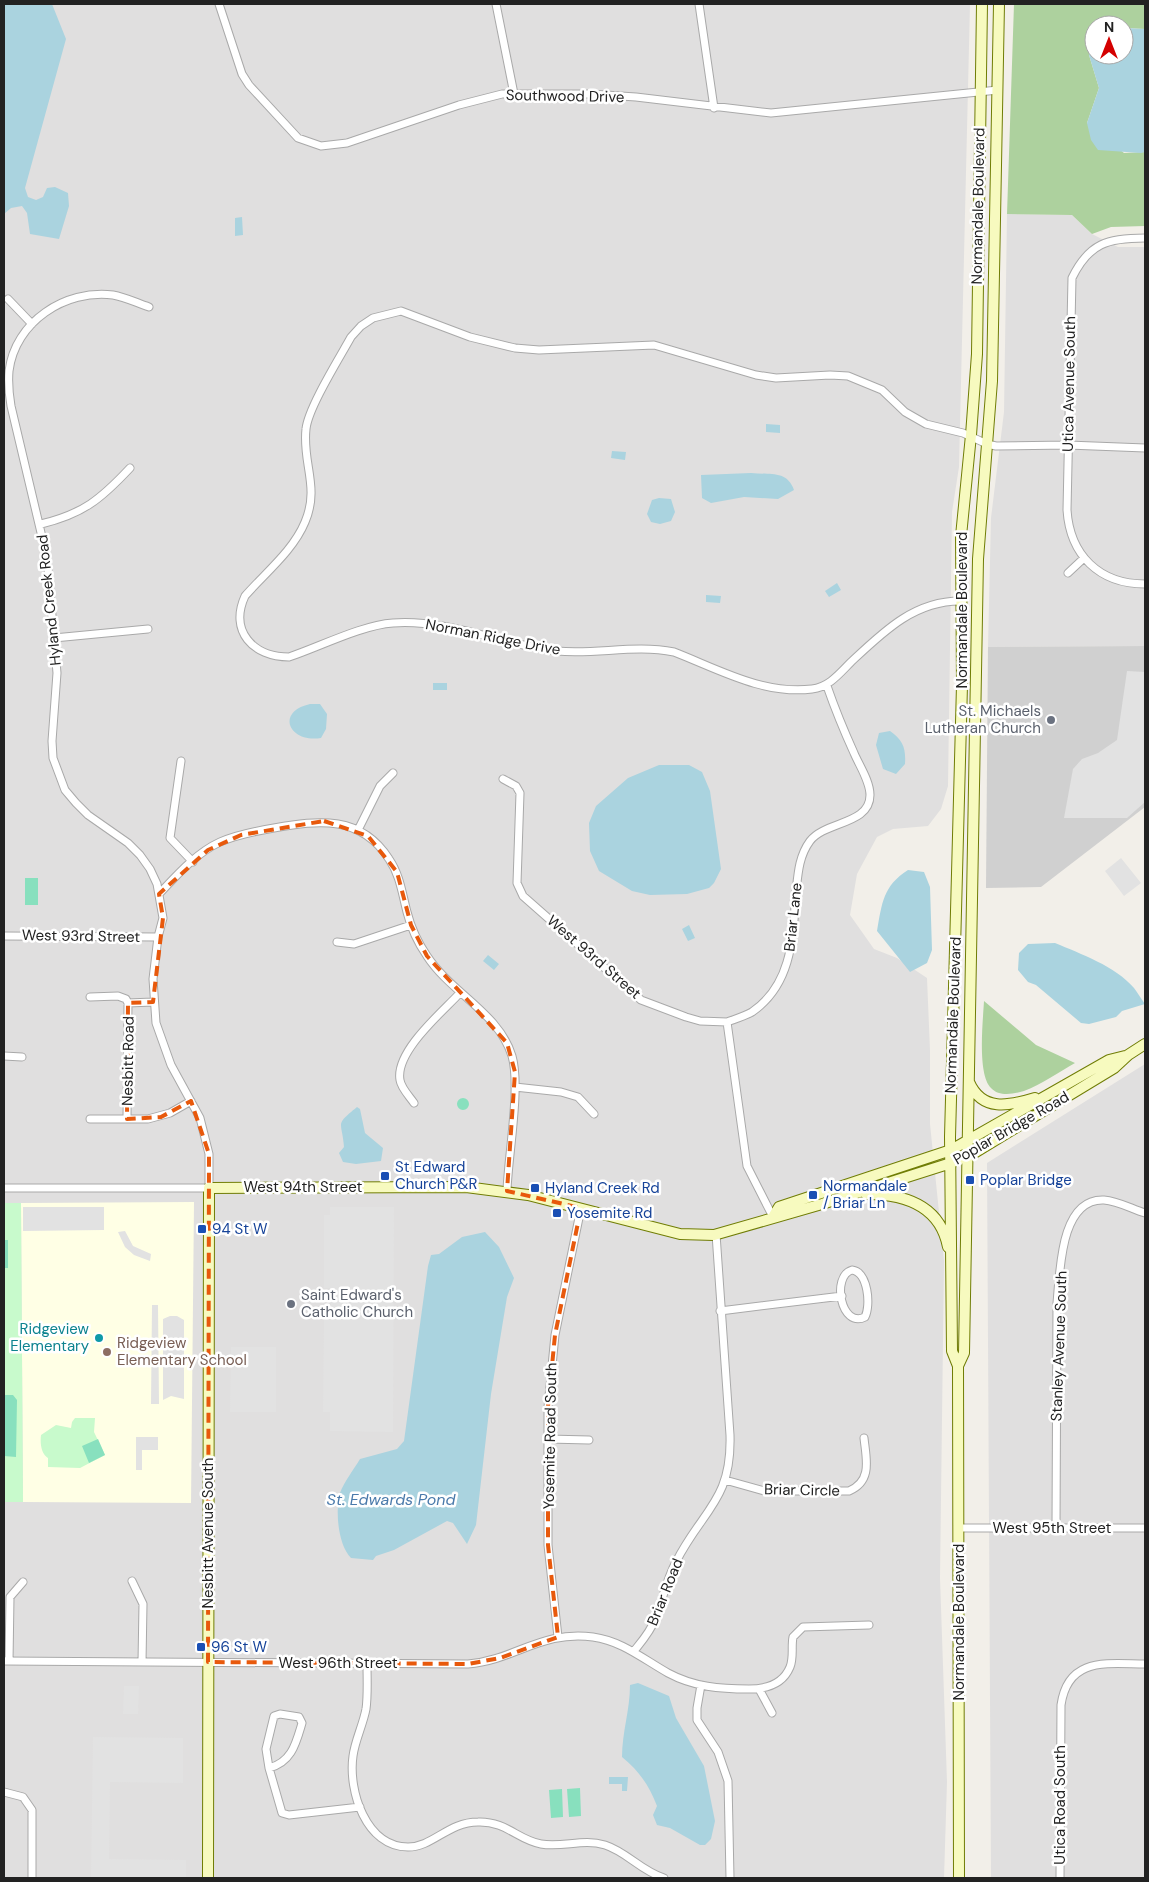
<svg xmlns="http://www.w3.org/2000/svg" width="1149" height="1882" font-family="'DM Sans',sans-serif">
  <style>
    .residential { fill: #e0dfdf }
    .education { fill: #ffffe5 }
    .religious { fill: #d0d0d0 }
    .forest { fill: #add19e }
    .park { fill: #c8facc }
    .pitch { fill: #88e0be }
    .parking { fill: #e2e2e2 }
    .water { fill: #aad3df }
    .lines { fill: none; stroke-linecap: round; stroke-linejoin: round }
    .street-casing { stroke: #a9a9a9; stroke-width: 9 }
    .secondary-casing { stroke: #707d05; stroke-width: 12 }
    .street { stroke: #fff; stroke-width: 7 }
    .secondary { stroke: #f7fabf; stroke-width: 10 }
    .marked { fill: none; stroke: #e8590c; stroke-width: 4; stroke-dasharray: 10 6; stroke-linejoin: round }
    .worship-dot { fill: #6b7280; stroke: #fff; stroke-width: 2 }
    .transit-dot { fill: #1a4fb4; stroke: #fff; stroke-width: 2 }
    .culture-dot { fill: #0f9aa8; stroke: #fff; stroke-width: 2 }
    .education-dot { fill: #8d6e63; stroke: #fff; stroke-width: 2 }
    .labels { text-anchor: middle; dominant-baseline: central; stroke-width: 5; stroke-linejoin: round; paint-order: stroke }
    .street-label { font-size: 15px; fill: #222; stroke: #fff }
    .worship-label { font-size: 15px; fill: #5b616d; stroke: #fff; text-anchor: end }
    .transit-label { font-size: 15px; fill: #164399; stroke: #fff; text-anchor: start }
    .culture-label { font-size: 15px; fill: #0d838f; stroke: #fff; text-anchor: end }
    .education-label { font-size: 15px; fill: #785e54; stroke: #fff; text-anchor: start }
    .water-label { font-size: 16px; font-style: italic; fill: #4a7aab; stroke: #fff }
  </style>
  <rect width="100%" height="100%" fill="#f2efe9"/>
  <path class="residential" d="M4,4H970L959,467L952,512L948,786L941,809L928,826L893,829L877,837L857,874L850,915L874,949L897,958L927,978L930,1050V1124L944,1261L940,1578L947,1782L944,1878H4Z
    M1007,214L1072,215L1092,234L1118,247H1145V646L988,647L991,518L1004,412Z
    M1145,1064V1878H991L987,1163Z"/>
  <path class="education" d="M194,1202L191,1503L23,1502L21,1203Z"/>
  <path class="religious" d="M1145,646V807L1041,887L986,888L988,647Z"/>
  <path class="forest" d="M1014,4H1145V29L1124,28V25H1094L1089,55L1099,88L1087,123L1124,153L1145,152V226L1111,227L1092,234L1072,215L1007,214Z
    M984,1001L1036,1045L1075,1063C1059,1072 1042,1084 1024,1091C1014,1094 999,1097 991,1088C977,1074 983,1021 984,1001Z"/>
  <path class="park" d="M4,1203H21L23,1502H4Z
    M75,1418H95L94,1432L105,1455L80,1468L48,1467V1458C41,1454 40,1443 41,1435L56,1425L71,1428L72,1422Z"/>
  <path class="pitch" d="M25,878H38V905H25Z
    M457 1104a6 6 0 1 1 12 0a6 6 0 1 1-12 0Z
    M4,1240H8V1268H4Z
    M4,1395H13L17,1400L16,1457L4,1456Z
    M98,1439L105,1455L89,1463L82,1446Z
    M580,1788L581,1816L569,1817L567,1789Z
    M562,1789L563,1817L551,1818L549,1790Z"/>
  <path class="parking" d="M1127,671L1145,672V802L1127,818H1064L1073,769L1082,759L1098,753L1117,740Z
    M1121,858L1141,883L1124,896L1105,871Z
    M23,1207H104V1230L23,1231Z
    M330,1207H394L393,1432L330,1431V1412H323L324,1320H331V1288H324V1215H330Z
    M125,1231L133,1246L151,1254L150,1261L134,1255L125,1247L118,1232Z
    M152,1305H158L159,1404H151Z
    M170,1316H177L184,1320V1399L171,1396L163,1400V1319Z
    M231,1347H276V1412H230Z
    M136,1437H158V1450H142V1470H136Z
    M124,1686H139L138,1714H123Z
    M93,1737L183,1738V1783L110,1782L109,1859L186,1860V1878H91Z"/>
  <path class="water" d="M4,4H52L66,39L25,188L28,197L36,200L43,197L47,188L55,187L68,193L69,206L59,239L30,234L27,213L22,206L11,208L4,214Z
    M1124,28L1145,29V152L1141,153L1098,150L1091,140L1087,123L1099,88L1089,55L1093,33L1094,55H1124Z
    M242,217L243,235L235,236V218Z
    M766,424L780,425V433L766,432Z
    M612,451L626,452L625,460L611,458Z
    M751,473C769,475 787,470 794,490L778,499L744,497L711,503L702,498L701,475Z
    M659,498L671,499L675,512L671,521L660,524L651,522L647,514L652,500Z
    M837,583L841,590L829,597L825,591Z
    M706,595L721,596L720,603L706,602Z
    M433,683H447V690H433Z
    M310,704H320L327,714L326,729L321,738C289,743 275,712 310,704Z
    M890,731C903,740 906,748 905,764L896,774L883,769L876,745L879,733Z
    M659,765H689L702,772L710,791L721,869L714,883L709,888L687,894L650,895L632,891L599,871L590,851L589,823L596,806L628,778Z
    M908,870L924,872L930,887L932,950L927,963L910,972L877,931C882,903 883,886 908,870Z
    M689,925L695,938L688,941L682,929Z
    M1055,943C1081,954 1115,966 1134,988C1138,993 1141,999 1145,1004L1122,1011L1116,1017L1089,1024L1081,1023L1036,985L1028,982L1018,970L1019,953L1028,944Z
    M488,955L499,964L494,970L483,961Z
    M357,1107L360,1109L365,1133L383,1148L381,1161L356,1164L343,1162L339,1153L344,1147C342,1120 334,1126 357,1107Z
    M485,1232L499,1247L514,1278L507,1297L491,1394L476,1525L467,1544L453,1523L447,1521L394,1550L376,1556L373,1560L351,1558C338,1545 335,1511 340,1493C344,1482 354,1469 360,1459L397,1449L404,1441L428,1266L431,1255L439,1254L462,1237Z
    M638,1683L669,1696L676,1718L704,1766L715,1821L711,1839L705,1845H700L670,1828L657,1825L653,1815L657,1806C649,1785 639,1771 622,1757C622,1732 630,1710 630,1685Z
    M609,1777H628L627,1791H622V1784H609Z"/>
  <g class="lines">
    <g class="street-casing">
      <path id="street" d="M219,4L242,74L249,85L298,138L321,146L347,143L459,105L502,94H590L636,97L771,113L998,90
        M496,4L514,94
        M699,4L714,108
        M1145,238C1108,238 1089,243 1072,278L1067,510C1070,555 1099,584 1145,584
        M8,299L32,324
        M41,524C83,514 101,499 130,468
        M1068,573L1084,558
        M960,601C914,601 883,632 851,662C839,674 829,687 812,689C763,695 718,669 674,652C635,644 596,655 557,651C502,645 450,619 393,623C362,625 319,647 289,657C253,657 229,631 245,596C265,573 293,551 305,522C320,487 302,463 306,429C308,408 340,357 351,337L361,326L373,318L401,311L470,337L515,348L539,350L654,345L756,375L776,378L830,375L848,376L882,390L905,412L926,424L963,433L987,444L996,446L1068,445L1145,448
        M54,638L148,629
        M181,761L170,838L193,862
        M503,779L516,786L520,793L517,883L523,896L641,1000L686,1017L700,1021L727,1022
        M358,830L380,786L393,773
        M159,894C177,875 196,853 220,842C236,835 256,831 274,828C319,820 361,815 389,859C400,875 402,893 407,912C411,928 418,943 427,956C451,993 499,1013 512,1056C521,1087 508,1156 507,1191
        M4,936L158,937
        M337,942L354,944L411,925
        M90,997L118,996L126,999L128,1003L153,1002
        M4,1056L22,1057
        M515,1087L561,1092L578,1097L594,1114
        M414,1103C410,1097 401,1088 400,1080C395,1052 441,1013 459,994
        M90,1119H148L170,1113L191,1101
        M127,1119L128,1003
        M4,1188H209V1154L200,1118L171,1065L156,1023L153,979L158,937L163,918L157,884L150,869L140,855L128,843L88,815L76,803L65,790L53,758L52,741L57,673L47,558L11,406C9,394 8,383 9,371C15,322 65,289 113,295C125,297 137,303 149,307
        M773,1217L747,1166L727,1022C735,1019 745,1016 752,1012C793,984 793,935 796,892C798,873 799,856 810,841C825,821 870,825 870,795C870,781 859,765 854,753C844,731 835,709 827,686
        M852,1270C868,1272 871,1305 865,1317C841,1329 831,1276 852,1270Z
        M720,1311L842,1296
        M548,1439L589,1440
        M725,1480L764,1491H849C873,1481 866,1458 864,1438
        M959,1528H1145
        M1056,1528L1057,1303C1060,1272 1060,1198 1104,1200C1118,1201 1132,1209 1145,1213
        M132,1581L143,1604L142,1662
        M558,1637L548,1545V1407L555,1335L581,1208
        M634,1651C642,1641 651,1631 655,1619C663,1600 666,1580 676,1562C702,1510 732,1501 730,1435L716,1234
        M4,1661L468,1664C515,1660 542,1630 593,1637C622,1641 643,1659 668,1673C694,1687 720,1689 749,1689C766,1689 783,1684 790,1667C794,1657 791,1647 793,1637L803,1627L869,1625
        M9,1661L10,1597L23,1582
        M367,1664C367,1678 368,1695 366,1709C363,1725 355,1740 353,1756C348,1791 366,1847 408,1847C433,1847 448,1822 478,1822C506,1821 518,1840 541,1844C563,1848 583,1838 605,1845C627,1852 641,1871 664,1878
        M701,1685L697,1708V1720L718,1752L728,1781L730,1878
        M759,1689L772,1713
        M269,1768C292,1762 296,1743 302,1723L299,1717L280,1714L274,1716L266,1749L269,1768L282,1813L289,1815L360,1807
        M4,1792L23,1797L32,1810V1878
        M1060,1878L1061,1705C1068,1656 1108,1664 1145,1664"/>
    </g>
    <g class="secondary-casing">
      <path id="secondary" d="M969,1082C982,1112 1009,1106 1035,1098
        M866,1194C904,1194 940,1205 948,1247
        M773,1217L779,1207L951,1150L1109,1060L1125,1056
        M958,1366L964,1353L978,559L992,381L999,4
        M208,1878L209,1188L466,1187L528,1195L680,1234L714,1235L822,1204L951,1163L974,1153L1114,1068L1128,1055L1145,1044
        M959,1878L958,1366L952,1351L950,1137L962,685L961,536L971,435L977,354L982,4"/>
    </g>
    <use href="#street" class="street"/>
    <use href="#secondary" class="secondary"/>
  </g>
  <path class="marked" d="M324,821L368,836L397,872L411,925L427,956L507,1043L515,1072L507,1191L581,1208L555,1335L548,1407V1545L558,1637L500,1658L468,1664L208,1662L209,1154L191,1101L161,1117L127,1119L128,1003L153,1002L163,918L159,894L208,850L241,835Z"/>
  <g class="worship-dot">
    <circle cx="1051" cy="720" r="5"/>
    <circle cx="291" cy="1304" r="5"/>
  </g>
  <g class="transit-dot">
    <rect x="380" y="1171" width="10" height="10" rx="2.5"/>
    <rect x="965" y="1175" width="10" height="10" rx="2.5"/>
    <rect x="530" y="1183" width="10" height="10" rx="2.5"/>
    <rect x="808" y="1190" width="10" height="10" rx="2.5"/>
    <rect x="552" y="1208" width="10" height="10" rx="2.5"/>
    <rect x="197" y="1224" width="10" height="10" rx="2.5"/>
    <rect x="196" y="1642" width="10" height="10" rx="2.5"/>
  </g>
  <circle class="culture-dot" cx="99" cy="1338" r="5"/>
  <circle class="education-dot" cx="107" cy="1352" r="5"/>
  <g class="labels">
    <g class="street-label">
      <text transform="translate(565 96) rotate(1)">Southwood Drive</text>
      <text transform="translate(978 206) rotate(-89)">Normandale Boulevard</text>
      <text transform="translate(1069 384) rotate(-89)">Utica Avenue South</text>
      <text transform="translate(49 600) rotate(-96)">Hyland Creek Road</text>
      <text transform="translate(962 610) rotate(-90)">Normandale Boulevard</text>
      <text transform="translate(493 637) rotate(11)">Norman Ridge Drive</text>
      <text transform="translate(793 917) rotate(-84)">Briar Lane</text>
      <text transform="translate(81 936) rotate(1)">West 93rd Street</text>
      <text transform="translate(594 957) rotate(41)">West 93rd Street</text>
      <text transform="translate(953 1015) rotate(-88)">Normandale Boulevard</text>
      <text transform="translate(128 1061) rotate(-89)">Nesbitt Road</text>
      <text transform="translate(1011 1128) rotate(-30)">Poplar Bridge Road</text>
      <text x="303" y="1187">West 94th Street</text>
      <text transform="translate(1059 1346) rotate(-88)">Stanley Avenue South</text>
      <text transform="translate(550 1436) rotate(-89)">Yosemite Road South</text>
      <text transform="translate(802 1490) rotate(1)">Briar Circle</text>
      <text x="1052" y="1528">West 95th Street</text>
      <text transform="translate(208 1533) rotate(-90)">Nesbitt Avenue South</text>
      <text transform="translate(665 1592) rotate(-68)">Briar Road</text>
      <text transform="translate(959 1622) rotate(-90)">Normandale Boulevard</text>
      <text x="338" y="1663">West 96th Street</text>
      <text transform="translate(1060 1805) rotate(-90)">Utica Road South</text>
    </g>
    <g class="worship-label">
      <text x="1041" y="711">St. Michaels<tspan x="1041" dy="17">Lutheran Church</tspan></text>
      <text x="301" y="1295" text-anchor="start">Saint Edward's<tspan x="301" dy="17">Catholic Church</tspan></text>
    </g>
    <g class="transit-label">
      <text x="395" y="1167">St Edward<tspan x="395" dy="17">Church P&amp;R</tspan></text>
      <text x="980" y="1180">Poplar Bridge</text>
      <text x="823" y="1186">Normandale<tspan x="823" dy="17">/ Briar Ln</tspan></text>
      <text x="545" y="1188">Hyland Creek Rd</text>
      <text x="567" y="1213">Yosemite Rd</text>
      <text x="212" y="1229">94 St W</text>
      <text x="211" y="1647">96 St W</text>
    </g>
    <g class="culture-label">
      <text x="89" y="1329">Ridgeview<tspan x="89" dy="17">Elementary</tspan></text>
    </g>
    <g class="education-label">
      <text x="117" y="1343">Ridgeview<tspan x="117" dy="17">Elementary School</tspan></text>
    </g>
    <g class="water-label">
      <text x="391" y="1499">St. Edwards Pond</text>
    </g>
  </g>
  <rect width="1149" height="1882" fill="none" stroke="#222222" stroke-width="10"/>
  <g transform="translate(1109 40)"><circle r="24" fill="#ffffff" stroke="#a7a7a7"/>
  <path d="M0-4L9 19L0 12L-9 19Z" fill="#d40000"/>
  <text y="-8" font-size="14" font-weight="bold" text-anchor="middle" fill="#222222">N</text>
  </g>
</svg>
